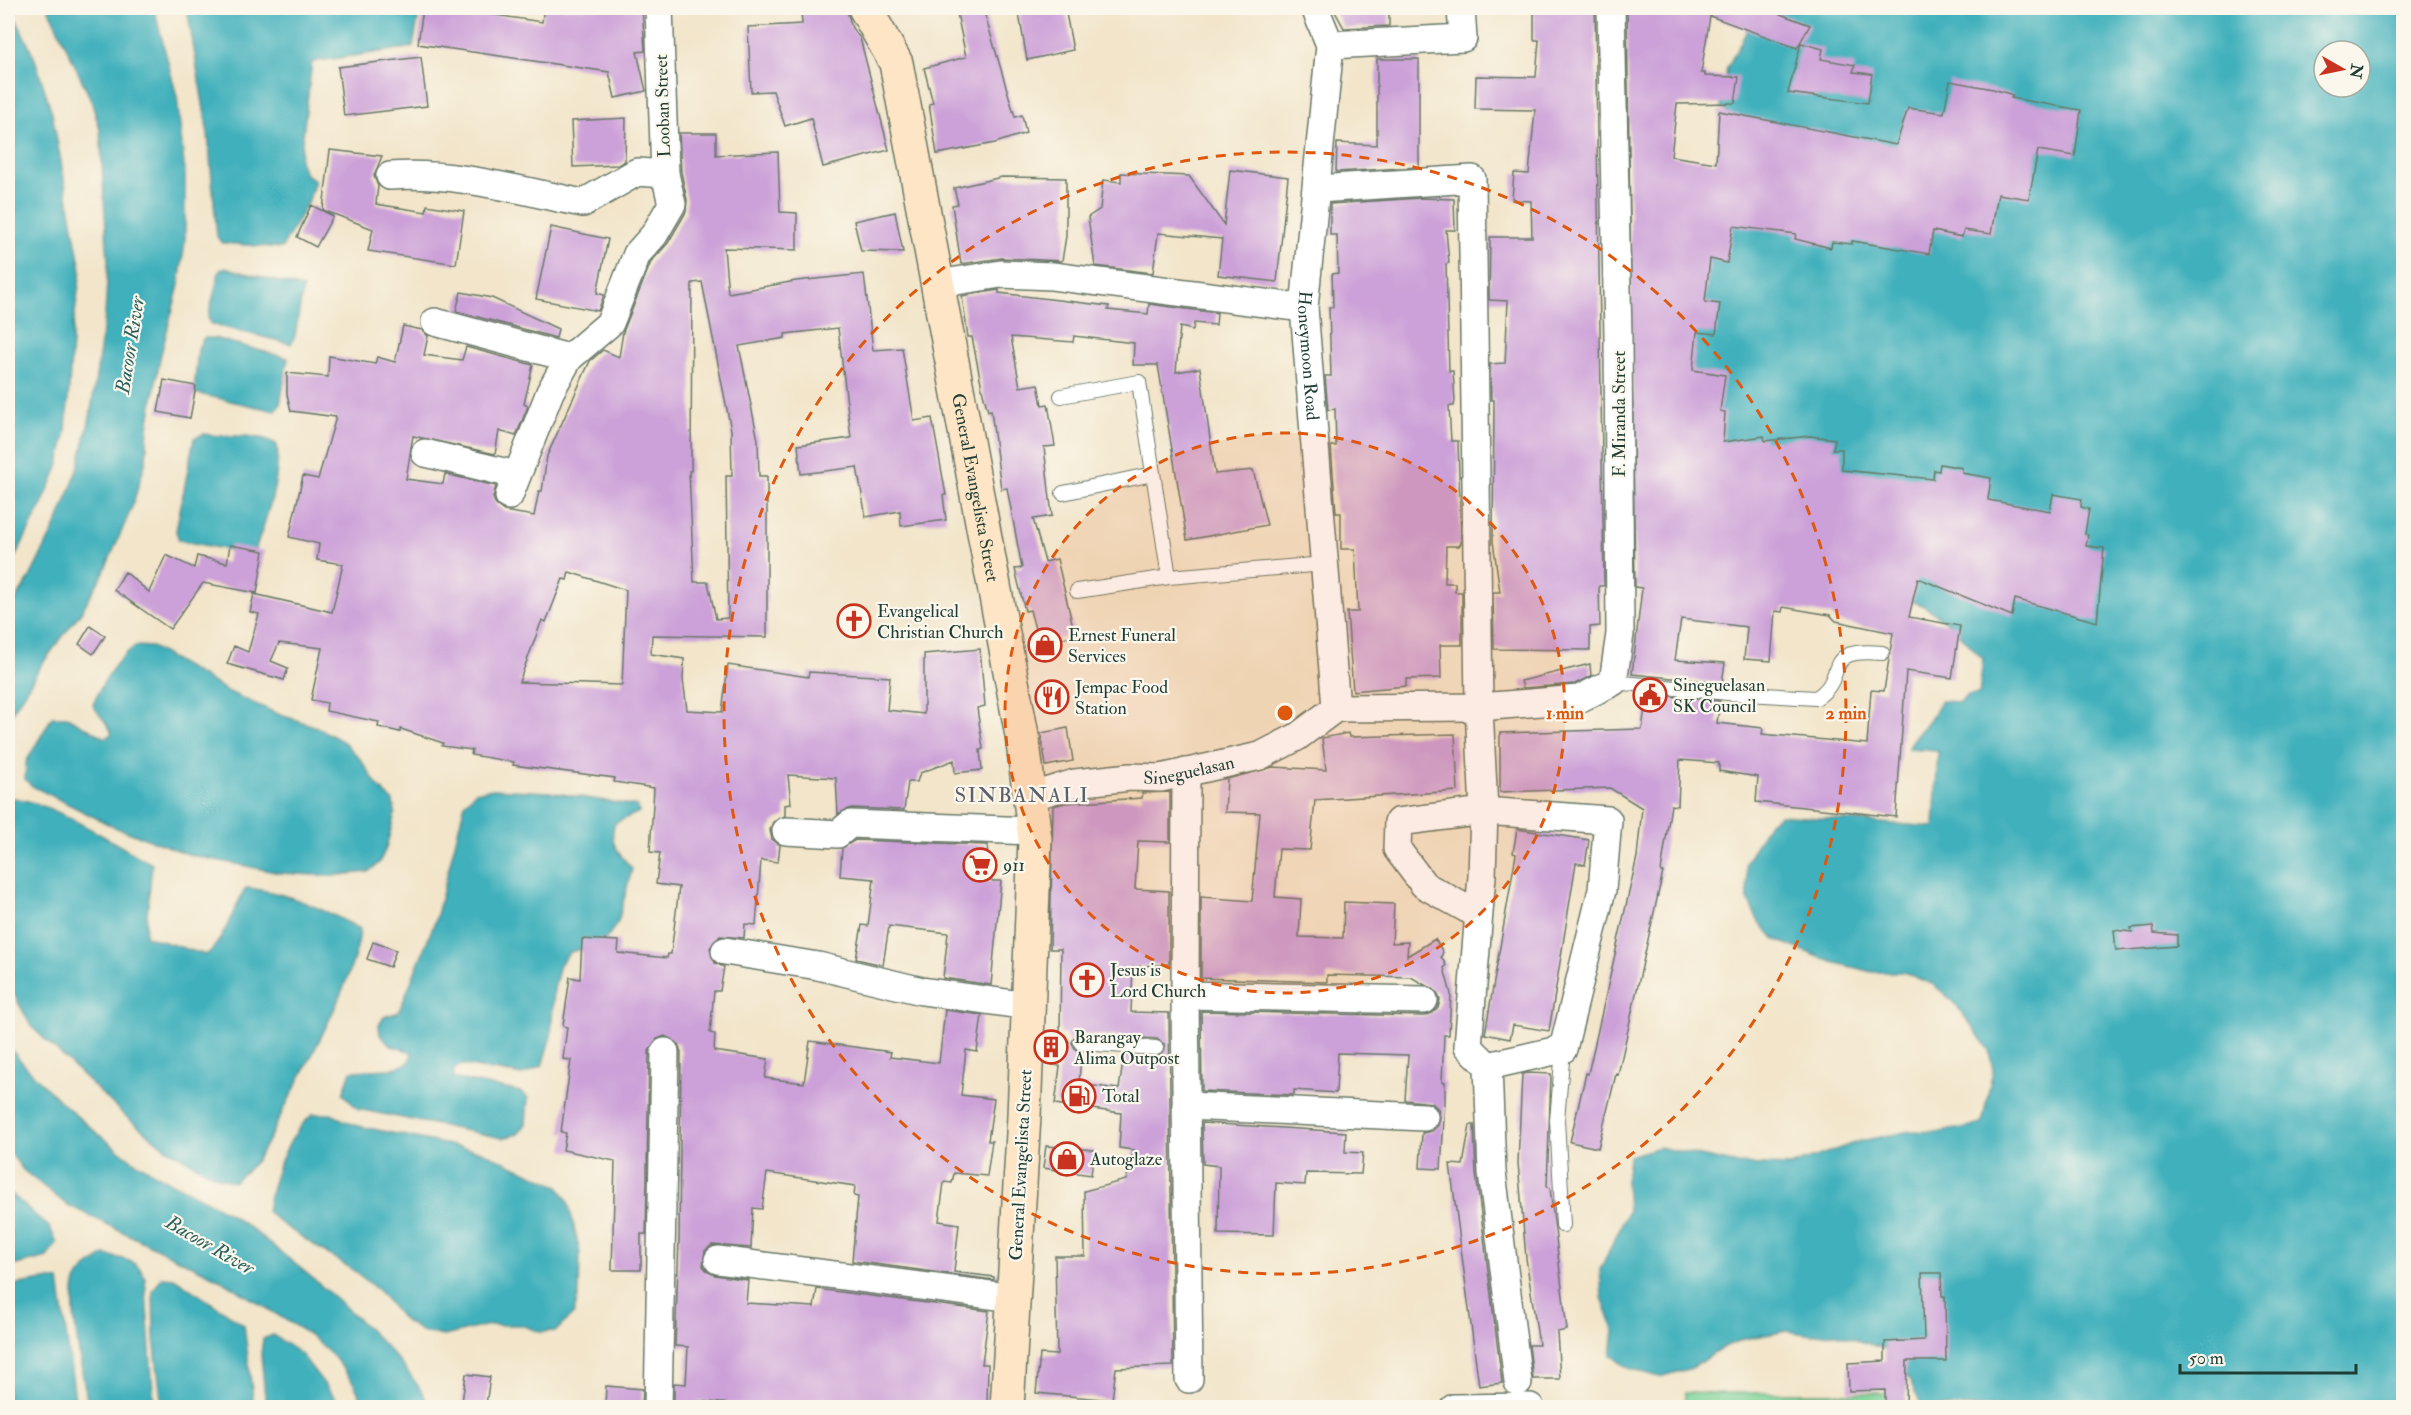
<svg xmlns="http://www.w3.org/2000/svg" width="2411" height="1415" font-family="'IM FELL Double Pica',serif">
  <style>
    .green { fill: #7ad296; stroke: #4c8865; stroke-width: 1.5 }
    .water { fill: #41b0bc; stroke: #307678; stroke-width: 1.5; fill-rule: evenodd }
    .building { fill: #cca0d8; fill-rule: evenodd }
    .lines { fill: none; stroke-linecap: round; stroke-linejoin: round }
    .lane-casing { stroke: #697868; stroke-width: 16 }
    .street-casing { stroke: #697868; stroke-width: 30 }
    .secondary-casing { stroke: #697868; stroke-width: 36 }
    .lane { stroke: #fff; stroke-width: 14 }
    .street { stroke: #fff; stroke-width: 27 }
    .secondary { stroke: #fee5c5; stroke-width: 33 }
    .ring { fill: none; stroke: #de580e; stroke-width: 3; stroke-dasharray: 10 8 }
    .labels { text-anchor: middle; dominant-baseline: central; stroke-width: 4.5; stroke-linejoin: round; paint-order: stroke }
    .street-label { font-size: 18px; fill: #1f3d34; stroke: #fbf7ec }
    .poi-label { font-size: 18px; fill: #1f3d34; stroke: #fbf7ec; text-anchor: start }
    .water-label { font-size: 20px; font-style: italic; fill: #29605d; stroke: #fbf7ec }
    .quarter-label { font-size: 21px; letter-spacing: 1.5px; fill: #5c606d; stroke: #fbf7ec }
    .centre { fill: #de580e; stroke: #fbf7ec; stroke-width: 3 }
    .ring-label { font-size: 18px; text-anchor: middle; font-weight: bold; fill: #de580e; stroke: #fbf7ec; stroke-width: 4.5; stroke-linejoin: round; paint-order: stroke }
  </style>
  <rect width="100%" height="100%" fill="#fbf7ec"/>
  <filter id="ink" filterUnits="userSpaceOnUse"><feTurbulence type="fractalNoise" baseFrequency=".0167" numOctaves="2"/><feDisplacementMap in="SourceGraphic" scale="12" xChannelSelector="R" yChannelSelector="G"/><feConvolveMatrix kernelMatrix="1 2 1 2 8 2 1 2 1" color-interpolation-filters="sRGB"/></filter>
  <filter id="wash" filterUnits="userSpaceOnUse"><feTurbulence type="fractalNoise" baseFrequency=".008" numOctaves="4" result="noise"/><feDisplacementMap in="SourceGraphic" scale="24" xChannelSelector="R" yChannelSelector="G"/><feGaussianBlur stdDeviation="1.35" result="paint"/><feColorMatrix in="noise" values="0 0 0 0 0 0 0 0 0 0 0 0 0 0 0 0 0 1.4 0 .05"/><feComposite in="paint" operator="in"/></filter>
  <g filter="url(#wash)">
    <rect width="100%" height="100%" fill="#f2e5ca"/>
    <path class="green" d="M1685,1393H1894L1885,1407L1685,1408Z"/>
    <path class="water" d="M8,8H11L35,59L52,113L81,270L73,327L66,431L59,465L40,509L8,571Z
      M48,8H154L177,97L185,175V241L179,285L160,358L148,427L146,460L132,507L103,574L81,612L42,664L8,719V611L28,581L58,521L78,469L90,417L105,316L108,263L100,130L91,100Z
      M187,8H420L413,47L312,62L300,160L305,174L315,180L309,200L282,248L223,243L217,237L208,134Z
      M1759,8H2403V1407H1922L1905,1370L1892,1351L1833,1333L1812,1335L1787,1331L1743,1339L1724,1347L1692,1368L1659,1377L1626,1367L1611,1355L1614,1330L1602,1297L1600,1270L1628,1211L1626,1181L1629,1156L1659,1147L1738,1164L1790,1166L1860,1141L1911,1131L1941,1132L1982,1124L1993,1070L1989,1050L1954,1002L1934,985L1903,972H1872L1832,962L1776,940L1759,922L1748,900L1746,863L1769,822L1780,815L1934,827L1938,751L1908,749C1916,730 1934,721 1940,701L1961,702L1967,695L1979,694L1983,659L1951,625L1924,606L1890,593L1763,513L1675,376L1747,125L1721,108L1727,68ZM2324,51H2360V87H2324Z
      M226,268L303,288L295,336L291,344L211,324L208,318L218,277L220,270Z
      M204,338H214L288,358L280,405L275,411L194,393L198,348Z
      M204,434C226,439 259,431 277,445C281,481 265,522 253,555L179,540L176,531L194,438Z
      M135,646L152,647L229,692L278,714L317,727L344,742L360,759L378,786L393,801L395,813L386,848L379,863L368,872L331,876L280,873L191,855L114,827L32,786L25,779L26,762L52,717H67L105,738L112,734C108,722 99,716 93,705C102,682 115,661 135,646Z
      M493,789L549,792L637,806L639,812L615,823C607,843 620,854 632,869L618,922L608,936L600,944L570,952L560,964L554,989L551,1036L542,1066L522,1075L463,1065L455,1067L453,1078L521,1092L528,1098L526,1124L518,1134L502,1138L358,1109L343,1094L351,1071L391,1069L409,1063L412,1052L392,1046L380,1035L379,1025L384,1017L399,1012L436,919L465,803L475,792Z
      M11,798C51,801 115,844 152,864L145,936L206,955C223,943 234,907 246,888C285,891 326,910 360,929C357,975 307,1064 285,1107C277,1123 269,1141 259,1156C252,1167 244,1174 233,1182L215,1176L164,1147L124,1115L31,1026L8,983V799Z
      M8,1046C41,1086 86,1126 128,1157C159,1179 196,1193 228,1213C276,1244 412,1356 429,1407H365L353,1382L334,1357L310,1335L221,1280L66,1204L23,1170L8,1150Z
      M313,1114H331L354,1125L483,1152L558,1186L568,1201L580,1253L579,1293L574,1313L556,1331L540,1332L521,1325H489L444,1336L423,1332L403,1320L380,1292L356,1272L283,1225L267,1211C272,1178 287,1135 313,1114Z
      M8,1191L50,1228L57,1243L47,1257L8,1267Z
      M105,1255C123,1259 138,1259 145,1278L154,1407H88C84,1377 69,1312 75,1285C78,1272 94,1262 105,1255Z
      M162,1277L174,1278L244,1325L254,1407H162L154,1338L153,1291Z
      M43,1280H59L76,1407H8V1286Z
      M273,1335L301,1354L342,1407H266L261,1354L263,1339Z"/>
    <g id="blocks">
      <path class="building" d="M423,8H462L461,10L542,22L544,8H642L645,51L637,52L646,91L615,98L609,72L418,44Z
        M824,8H846L852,28L860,38L889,150L823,167L811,118L785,126L773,91L751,92L748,27L802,24L801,11Z
        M956,8H983L1015,117L1022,115L1026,133L995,143L937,154L929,104L933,103L924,68L966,57Z
        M1018,8H1065L1073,50L1027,60Z
        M1333,8H1389V26L1344,28Z
        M1534,8H1595L1604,586H1599L1600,626L1590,627V650L1494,649L1493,592H1500L1493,541L1494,400H1491L1490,364L1505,363L1508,301L1489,300L1490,237H1532L1531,201L1512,200L1514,173L1529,174L1535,110L1475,109L1476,76L1536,77L1539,40H1534Z
        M1627,8H1774L1772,11L1810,25L1797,48L1710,16L1701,73H1705V76L1739,77L1735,103L1677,104L1671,156L1716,163L1719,111L1896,145L1908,108L1944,113L1950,81L1993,89L2013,95L2011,98L2081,110L2075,156L2038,150L2029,199L1998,194L1991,234L1964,230L1962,237L1933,231L1929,254L1852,241V244L1832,242L1831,248L1795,239L1796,234L1733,226L1727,263L1710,259L1705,302L1720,304L1716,334L1697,332L1693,370L1725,375L1720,411L1725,412L1723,442L1764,436L1765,441L1810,436L1835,439L1833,449H1842V470L1933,479L1934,470L1939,471L1940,464L1962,468V473L1991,478L1988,500L2050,511L2053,494L2082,499L2081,507L2089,509L2085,534L2088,535L2086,546L2104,548L2097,622L2015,599L2012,616L1918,578L1909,617L1960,626L1952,678L1906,671L1896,817L1756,802L1758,777L1719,771V763L1680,760L1678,806L1671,805L1661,872H1663L1618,1075L1616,1074L1598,1148L1570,1142L1586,1073L1588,1074L1637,857L1642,808L1610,788L1500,792V733L1642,729L1647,694L1720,701L1717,723L1763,728L1762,734L1867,744L1871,690L1884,691L1893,633L1836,621L1830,615L1783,607L1782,612L1775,611L1771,661L1744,659L1747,627L1681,619L1675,660L1725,663L1722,683L1632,674L1642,588L1635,587Z
        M1801,43L1823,49L1821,59L1855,65L1853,72L1872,74L1868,103L1788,93Z
        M421,57L427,106L344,116L338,67Z
        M1377,59H1419V167L1336,172L1337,143L1377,145Z
        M626,118L625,161L618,165L573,167L571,121Z
        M679,133H716V155L778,152L780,212L797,213V250L724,248L728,293L796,281L864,274L873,350L902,348L914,421L932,418L946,495H943L946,520L901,526L900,511L866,517L857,467L801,474L798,445L851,438L838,328L785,334V338L739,346L758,440L759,476H767V637L652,635L651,654L684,659L683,679L687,710L722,712L728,665L808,677L809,672L890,677L887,710L924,714V654L980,649L985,706L977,708L983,749L980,750L982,770L955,773L954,760L920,773L917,782H908L904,810L851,808L838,814L836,778L788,775L791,804L785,805V816L773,822L770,830L772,839L780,845L778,862L761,860L756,925L745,924L744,938L720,936L710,948L715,963L724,967L720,991H714L710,1033L715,1034L714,1051L768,1059L765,1078L804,1083L810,1041L891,1052L890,1057L939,1063L945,1010L982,1015L977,1052L966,1050L961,1095L994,1099L988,1141H992L987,1176L954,1173L952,1183L944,1182L939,1221L959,1224L954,1272L994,1277V1280L852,1261L858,1197L854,1196L855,1186L767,1173L762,1209L753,1208L751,1248L712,1245L705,1251L703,1266L708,1272L715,1275L748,1280L746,1303L814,1307L817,1289L989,1311L982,1364H988L987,1407H809L782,1404V1407H767L698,1401L697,1407H674V1383L686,1384L688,1347L675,1346L679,1239L681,1052L678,1044L665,1036L657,1039L649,1051L646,1234H641V1270H612L615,1161L563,1150L566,1133L561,1132L571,1060L563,1059L567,1027L563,1026L570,977L580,979L582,939L619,941L618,953L667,958L668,954H671L679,887L656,884L660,853L650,852L654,788L614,782L615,778L513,765L514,762L471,755L472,750L442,746L443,743L401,729L400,732L378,727L379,722L326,711L327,703L311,700L322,648L279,643L271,661L288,668L284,680L227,664L234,646L248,652L259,614L250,612L254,594L332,612L343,564L317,560L319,544L289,537L303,476L318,479L336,417L291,411L287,394V373L328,377L329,356L375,364L377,357L395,362L403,326L422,330L428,336L424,355L462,360L466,347L533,365L524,404L528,406L516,436L499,431L495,454L413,436L406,479L443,484L445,474L496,486L493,498L496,505L504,511L534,516L539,491H542L547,456L590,361L603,350L619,357L623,332L651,262L668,243L686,212L687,200L681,172ZM702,282L731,430L732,476H726L728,618L716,619L708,582H694L689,471H691L692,283ZM569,572L626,590L622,685L519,682L542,620L546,622L563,579L567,580Z
        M330,150L382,156L374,176L378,186L376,204L426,212L427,205L464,211L456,264L368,251L373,229L323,210Z
        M1230,170L1288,177L1277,282L1218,275L1222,239L1158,233L1153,273L1095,266L1088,217L1100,209L1103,180L1121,182V173L1189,176L1224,225Z
        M1002,177L1066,178V236L1062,261L1002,258L961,264L952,205L958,204L954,188Z
        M1420,198L1454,199L1455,230H1446L1449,263L1446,264L1449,371H1453L1455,401L1454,406H1449L1451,441H1458L1461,543L1459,546H1446L1445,583H1455V592H1462V645H1440L1441,678L1406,679V686L1353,691L1347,612H1358L1355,549H1341V513H1336L1331,446H1336L1335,409L1328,410L1325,376H1331L1329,307H1333L1332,274L1338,273L1337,235H1330V204Z
        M311,205L333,216L316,247L297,237Z
        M895,212L903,252L861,251L854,221Z
        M551,227L608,239L597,293L604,295L598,311L536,299Z
        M999,290V293L1109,306L1108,310L1148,314L1149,304L1217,313L1216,325L1194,323L1193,330L1180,327L1176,372L1200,368L1215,474L1253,470L1267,525L1187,540L1158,365H1133L1134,343L1074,336L1073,342L1011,337L1020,387L1038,384L1042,405L1048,404L1055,446L1044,447L1052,516L1033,519L1045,562L1057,559L1075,635L1039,644L1030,610L1025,611L1015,569L1022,568L1007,488L1001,489L991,410L988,411L983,393L972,337H968L962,296Z
        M461,292L492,298L558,329L556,338L456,311Z
        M164,380L196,386L190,418L158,412Z
        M230,545L264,551L257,593L203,583L170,629L114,590L125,572L149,592L166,555L194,568L197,556L227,563Z
        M90,626L105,636L93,654L79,644Z
        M1590,664L1591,676L1575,684L1523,688L1521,681Z
        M1068,728L1073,761L1046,766L1041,733Z
        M1348,733L1349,737L1455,734L1458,791L1315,800L1310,850L1279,849L1275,897L1301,899L1299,937L1343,938L1344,902L1394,904L1392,943L1408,942L1407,956L1435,939L1443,952L1441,957L1446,965L1444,968L1451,994L1449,1035H1444L1442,1082H1445V1101L1441,1169L1420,1168L1422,1133L1432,1131L1438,1125L1440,1117L1438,1109L1432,1103L1405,1100L1408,1055L1338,1053L1336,1093L1294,1090V1095L1202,1091L1201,1011L1424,1016L1432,1013L1438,1008L1440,1000L1437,992L1411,977L1327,975V982L1201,978V897L1252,901L1260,813L1225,812L1227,779L1273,767L1326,770L1322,738Z
        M1170,792V842L1138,841L1135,889L1169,891V964L1133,967L1131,1012L1169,1013L1173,1366L1116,1368L1112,1400L1036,1393L1040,1354L1057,1355L1055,1256H1085L1084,1191L1126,1180L1134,1150L1119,1148L1121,1113L1055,1104L1060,1066L1049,1064L1052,1051L1065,1050L1069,1042L1065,1035L1060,1033L1061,949H1050L1053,806L1065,803L1142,798V793ZM1082,1034L1157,1039L1164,1044L1165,1049L1156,1057L1124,1055L1119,1089L1079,1084L1081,1052L1076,1050L1072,1043L1074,1038Z
        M1517,829L1589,840L1585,865L1576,863L1549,1031L1513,1025L1510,1039L1485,1034L1516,854L1513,853Z
        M855,840L988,845L985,881H1001L991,985L943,978L948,933L889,926L883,965L856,959L862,925L868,926L874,879L840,876L842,848Z
        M2153,926L2154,933L2177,935V946L2116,951L2114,930L2132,932L2131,928Z
        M373,942L396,950L390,967L367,959Z
        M1527,1073L1551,1074L1547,1187L1550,1188L1567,1330L1557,1332L1560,1379H1533L1529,1345H1539L1526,1258L1518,1163L1522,1074Z
        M1202,1123L1346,1132L1345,1152L1363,1153L1361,1174L1306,1173L1305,1185L1276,1183L1274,1235L1218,1234L1219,1166L1203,1164Z
        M1470,1125H1474L1476,1174L1502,1383L1479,1386L1450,1164L1463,1165Z
        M1046,1146L1094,1150L1091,1175L1043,1168Z
        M1922,1273H1941L1942,1296H1945L1946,1361H1907L1906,1407H1885V1390L1849,1391L1848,1363L1885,1361V1342L1924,1340Z
        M466,1374L490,1377L486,1405L462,1402Z
        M606,1386L643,1389L642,1407H605Z"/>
    </g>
  </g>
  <g filter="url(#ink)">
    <use href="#blocks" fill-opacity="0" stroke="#697868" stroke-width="1.5"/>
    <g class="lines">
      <g class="lane-casing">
        <path id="lane" d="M1061,396L1139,382L1169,577
          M1063,493L1153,474
          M1077,591L1169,577L1324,564
          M1613,682L1728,693L1816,698C1850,677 1818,647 1882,653
          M1027,1040L1060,1042
          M1081,1043L1156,1048
          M1563,1225L1557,1120L1563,1049"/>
      </g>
      <g class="street-casing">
        <g id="street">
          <path id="s1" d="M1315,8L1330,45L1304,308L1336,708"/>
          <path d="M1330,45L1463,38L1461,8"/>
          <path d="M390,176C454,171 521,191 583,203L637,172L665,174"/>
          <path d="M1317,189L1472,179L1479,707L1484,811L1482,876L1468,1046L1488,1066L1492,1172L1518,1382"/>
          <path d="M937,284L1001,274L1052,276L1304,308"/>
          <path d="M435,322L569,358L610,323L637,254L654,235L672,204L665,174L659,8"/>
          <path d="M425,453L516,475"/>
          <path d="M509,496L550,392L569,358"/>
          <path d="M1336,708L1479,707L1579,699L1613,682L1620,634L1618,337L1611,8"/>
          <path d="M1186,772L1185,995L1189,1379"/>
          <path id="s2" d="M1030,797L1075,783L1130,777L1161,778L1260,756L1297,737L1336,708"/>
          <path d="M786,831L838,834L850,824L1034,831"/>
          <path d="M1478,915L1424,885L1397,849L1398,822L1484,811L1608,820L1602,890L1563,1049L1488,1066"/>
          <path d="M725,951L818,966L922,991L1028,1006"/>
          <path d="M1185,995L1424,1000"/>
          <path d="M1186,1106L1424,1117"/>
          <path d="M718,1260L1014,1298"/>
          <path d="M658,1408L665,1052"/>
          <path d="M1454,1408L1530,1407"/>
        </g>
      </g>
      <g class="secondary-casing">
        <g id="secondary">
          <path id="s3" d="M865,8L896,63L1022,735L1035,839L1024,1116L1007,1408"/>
        </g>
      </g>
      <use href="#lane" class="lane"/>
      <use href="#street" class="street"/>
      <use href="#secondary" class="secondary"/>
    </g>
  </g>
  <circle cx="1285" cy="713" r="280" fill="#de580e" fill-opacity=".12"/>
  <g class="ring">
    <circle cx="1285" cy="713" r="280"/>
    <circle cx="1285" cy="713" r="561"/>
  </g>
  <defs>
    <g id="church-ring" transform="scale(1.725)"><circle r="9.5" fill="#fbf7ec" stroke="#c8321e" stroke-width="1.5"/><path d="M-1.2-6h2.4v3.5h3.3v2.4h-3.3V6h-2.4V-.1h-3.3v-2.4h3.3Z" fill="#c8321e"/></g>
    <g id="shop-ring" transform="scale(1.725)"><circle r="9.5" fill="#fbf7ec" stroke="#c8321e" stroke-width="1.5"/><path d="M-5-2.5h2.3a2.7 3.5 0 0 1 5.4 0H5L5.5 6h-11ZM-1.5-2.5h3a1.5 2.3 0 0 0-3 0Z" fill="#c8321e"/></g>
    <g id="civic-ring" transform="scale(1.725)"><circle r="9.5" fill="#fbf7ec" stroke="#c8321e" stroke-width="1.5"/><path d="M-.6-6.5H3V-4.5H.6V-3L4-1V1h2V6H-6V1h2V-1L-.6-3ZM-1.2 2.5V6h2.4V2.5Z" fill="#c8321e"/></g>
    <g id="restaurant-ring" transform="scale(1.725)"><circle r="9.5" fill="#fbf7ec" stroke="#c8321e" stroke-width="1.5"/><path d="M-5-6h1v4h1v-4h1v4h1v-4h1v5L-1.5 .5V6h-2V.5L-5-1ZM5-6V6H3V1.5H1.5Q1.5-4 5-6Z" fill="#c8321e"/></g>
    <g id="supermarket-ring" transform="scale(1.725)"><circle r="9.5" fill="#fbf7ec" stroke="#c8321e" stroke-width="1.5"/><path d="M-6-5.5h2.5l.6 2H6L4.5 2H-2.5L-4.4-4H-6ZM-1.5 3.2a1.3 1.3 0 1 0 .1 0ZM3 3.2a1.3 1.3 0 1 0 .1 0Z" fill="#c8321e"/></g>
    <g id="building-ring" transform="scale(1.725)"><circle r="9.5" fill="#fbf7ec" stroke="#c8321e" stroke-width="1.5"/><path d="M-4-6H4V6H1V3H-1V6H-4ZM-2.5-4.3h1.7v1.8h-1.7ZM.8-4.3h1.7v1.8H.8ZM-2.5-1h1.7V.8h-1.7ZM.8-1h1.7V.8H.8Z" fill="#c8321e"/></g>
    <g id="fuel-ring" transform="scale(1.725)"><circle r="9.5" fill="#fbf7ec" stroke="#c8321e" stroke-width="1.5"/><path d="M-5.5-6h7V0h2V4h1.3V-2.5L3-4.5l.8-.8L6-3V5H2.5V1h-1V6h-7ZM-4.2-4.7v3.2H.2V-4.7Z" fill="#c8321e"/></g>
  </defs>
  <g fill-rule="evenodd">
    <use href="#church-ring" x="854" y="621"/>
    <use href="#shop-ring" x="1045" y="645"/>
    <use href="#civic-ring" x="1650" y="695"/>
    <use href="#restaurant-ring" x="1052" y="697"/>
    <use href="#supermarket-ring" x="980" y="865"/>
    <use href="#church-ring" x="1087" y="980"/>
    <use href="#building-ring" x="1051" y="1047"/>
    <use href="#fuel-ring" x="1079" y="1096"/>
    <use href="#shop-ring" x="1067" y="1159"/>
  </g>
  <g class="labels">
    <g class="street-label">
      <text transform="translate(663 106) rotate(-92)">Looban Street</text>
      <text stroke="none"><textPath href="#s1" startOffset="352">Honeymoon Road</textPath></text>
      <text transform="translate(1619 414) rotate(-90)">F. Miranda Street</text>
      <text stroke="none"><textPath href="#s3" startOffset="495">General Evangelista Street</textPath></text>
      <text stroke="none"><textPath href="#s2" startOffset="162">Sineguelasan</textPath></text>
      <text transform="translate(1021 1165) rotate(-87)">General Evangelista Street</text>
    </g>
    <g class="poi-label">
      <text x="877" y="611">Evangelical<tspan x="877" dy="21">Christian Church</tspan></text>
      <text x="1068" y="635">Ernest Funeral<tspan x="1068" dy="21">Services</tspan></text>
      <text x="1673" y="685">Sineguelasan<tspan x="1673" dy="21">SK Council</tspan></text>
      <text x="1075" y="687">Jempac Food<tspan x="1075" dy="21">Station</tspan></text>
      <text x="1003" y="865">911</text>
      <text x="1110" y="970">Jesus is<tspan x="1110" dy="21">Lord Church</tspan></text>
      <text x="1074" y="1037">Barangay<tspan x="1074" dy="21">Alima Outpost</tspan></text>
      <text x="1102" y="1096">Total</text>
      <text x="1090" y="1159">Autoglaze</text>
    </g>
    <g class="water-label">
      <text transform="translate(130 345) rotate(-81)">Bacoor River</text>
      <text transform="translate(210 1245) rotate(30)">Bacoor River</text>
    </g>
    <g class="quarter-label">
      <text x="1022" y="795">SINBANALI</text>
    </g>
  </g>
  <circle cx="1285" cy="713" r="9" class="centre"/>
  <g class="ring-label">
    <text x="1565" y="719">1 min</text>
    <text x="1846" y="719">2 min</text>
  </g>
  <rect width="2411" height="1415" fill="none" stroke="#fbf7ec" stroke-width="30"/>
  <g transform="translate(2342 69) rotate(99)"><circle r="28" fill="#fbf7ec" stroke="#a3ada2" stroke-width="1.5"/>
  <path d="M0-4.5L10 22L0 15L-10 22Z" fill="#c8321e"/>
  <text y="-9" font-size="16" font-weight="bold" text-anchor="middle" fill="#1f3d34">N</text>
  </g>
  <path d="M2180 1364v9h176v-9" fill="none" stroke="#1f3d34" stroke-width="3"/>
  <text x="2189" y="1364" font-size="18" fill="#1f3d34" stroke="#fbf7ec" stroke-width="4.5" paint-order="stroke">50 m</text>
</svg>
